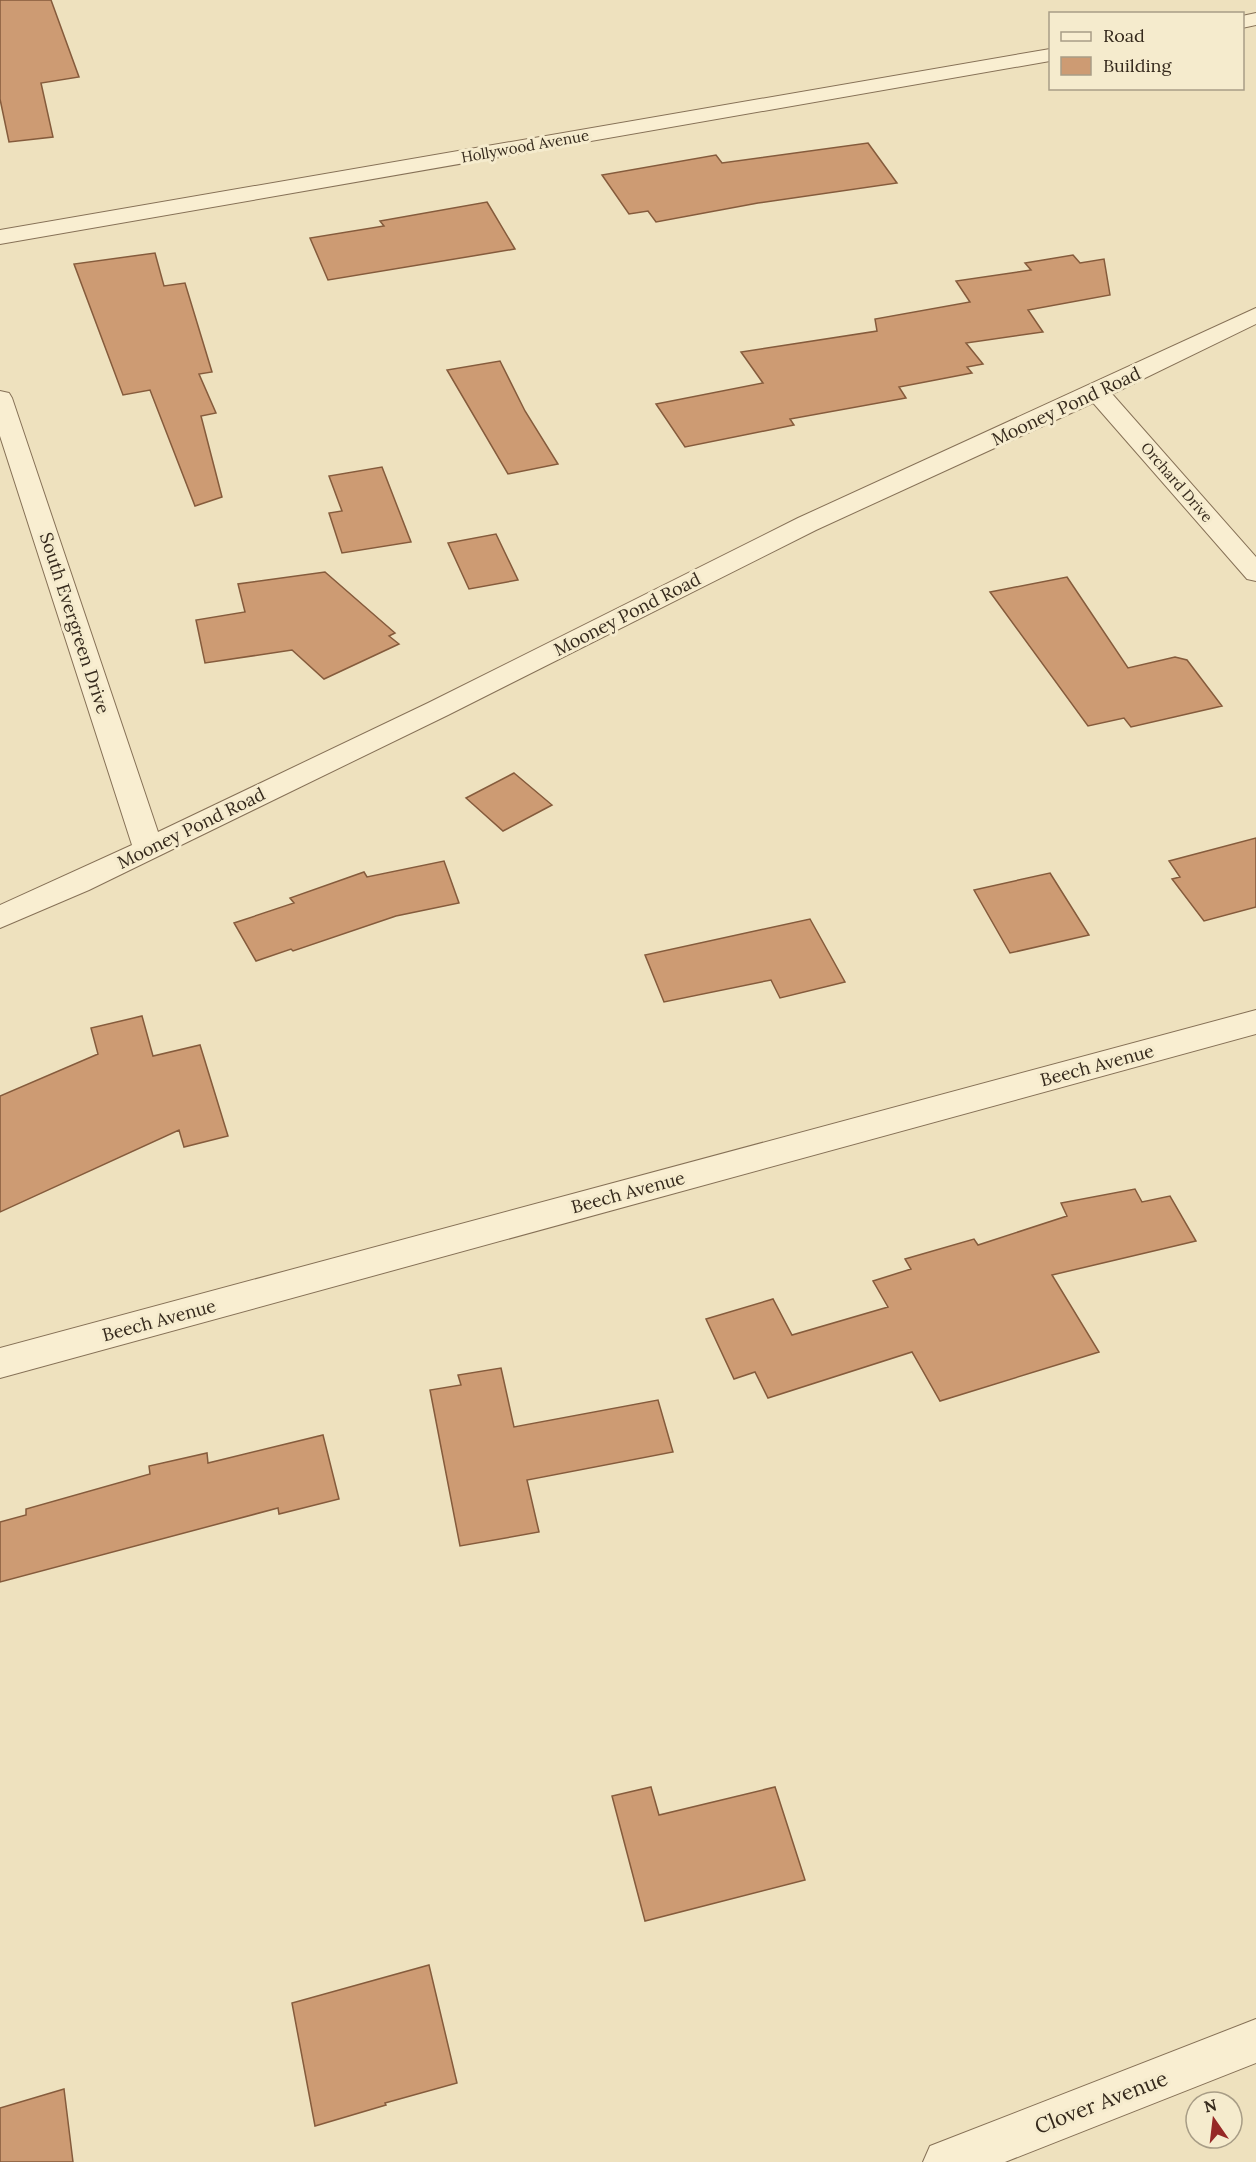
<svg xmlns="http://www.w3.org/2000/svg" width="1256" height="2162" font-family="Lora,serif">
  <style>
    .building { fill: #cd9b73; stroke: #855b3c; stroke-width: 1.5 }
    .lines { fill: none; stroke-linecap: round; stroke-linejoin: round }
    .minor-casing { stroke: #867157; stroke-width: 2 }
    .tertiary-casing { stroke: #867157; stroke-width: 2 }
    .minor { fill: #f9eed1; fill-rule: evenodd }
    .tertiary { fill: #f9eed1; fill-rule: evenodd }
    .labels { text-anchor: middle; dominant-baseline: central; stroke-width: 6; stroke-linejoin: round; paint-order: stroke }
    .far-street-label { font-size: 15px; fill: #35291c; stroke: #f5ebcd }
    .street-label { font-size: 18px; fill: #35291c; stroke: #f5ebcd }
    .near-street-label { font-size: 21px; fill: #35291c; stroke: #f5ebcd }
  </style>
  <rect width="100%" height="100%" fill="#eee1be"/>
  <path class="building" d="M0,0H51L79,77L41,83L53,137L9,142L0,99Z
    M868,143L897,183L758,203L656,222L648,211L629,214L602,175L716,155L722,163Z
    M487,202L515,249L328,280L310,238L384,226L380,221Z
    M155,253L164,286L185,283L212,372L199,374L216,413L201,416L222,497L195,506L150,390L123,395L74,264Z
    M1073,255L1080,263L1104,259L1110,295L1028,310L1043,332L966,343L983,364L967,367L972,373L899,387L906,398L790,419L794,425L685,447L656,404L763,383L741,352L877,331L875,319L970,302L956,281L1031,270L1025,263Z
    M500,361L525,411L558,464L508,474L447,370Z
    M382,467L411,542L342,553L329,513L342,511L329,476Z
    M496,534L518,580L469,589L448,543Z
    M325,572L395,633L389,636L399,644L324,679L292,650L205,663L196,620L245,612L238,584Z
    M1067,577L1128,668L1175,657L1187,660L1222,706L1131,727L1124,718L1088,726L990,592Z
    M514,773L552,805L503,831L466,798Z
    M1256,838V907L1204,921L1172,879L1180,877L1169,861Z
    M444,861L459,903L396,916L293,951L291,949L256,961L234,923L294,903L290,898L364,872L367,877Z
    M1050,873L1089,935L1010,953L974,890Z
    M810,919L845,982L780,998L771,980L664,1002L645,955Z
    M142,1016L153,1056L200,1045L228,1136L184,1147L179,1130L0,1212V1096L98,1054L91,1028Z
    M1135,1189L1142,1202L1170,1196L1196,1241L1052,1275L1099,1352L940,1401L912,1352L768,1398L755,1372L734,1379L706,1319L773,1299L792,1335L888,1307L873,1281L911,1269L905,1259L974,1239L978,1245L1067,1216L1061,1203Z
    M501,1368L514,1427L658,1400L673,1452L527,1480L539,1532L460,1546L430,1390L461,1385L458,1375Z
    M323,1435L339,1499L279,1514L278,1508L0,1582V1522L26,1515V1509L150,1474L149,1466L207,1453L208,1463Z
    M651,1787L659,1815L775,1787L805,1880L645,1921L612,1796Z
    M429,1965L457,2083L385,2103L386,2105L315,2126L292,2003Z
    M64,2089L73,2162H0V2108Z"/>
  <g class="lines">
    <g class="minor-casing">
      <path id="minor" d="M1256,13V25L1242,28V16Z
        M1050,49V61L0,244V230Z
        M1097,385L1106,387L1256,557V581L1247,579L1088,397L1085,392L1088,387Z
        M1256,1010V1034L0,1378V1348Z
        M1256,2019V2063L1005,2162H923L930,2146Z"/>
    </g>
    <g class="tertiary-casing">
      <path id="tertiary" d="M1256,308V324L1106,397L816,530L448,715L89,890L0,928V905L132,845L0,436V391L9,393L12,398L158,832L428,703L798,518Z"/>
    </g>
    <use href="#minor" class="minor"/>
    <use href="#tertiary" class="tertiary"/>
  </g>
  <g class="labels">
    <g class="far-street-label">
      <text transform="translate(525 146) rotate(-10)">Hollywood Avenue</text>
      <text transform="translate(1177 482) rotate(49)">Orchard Drive</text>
    </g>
    <g class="street-label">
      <text transform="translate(1066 406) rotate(-25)">Mooney Pond Road</text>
      <text transform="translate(627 614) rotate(-27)">Mooney Pond Road</text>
      <text transform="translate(75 623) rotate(72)">South Evergreen Drive</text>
      <text transform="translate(191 828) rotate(-26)">Mooney Pond Road</text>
      <text transform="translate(1097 1065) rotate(-15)">Beech Avenue</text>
      <text transform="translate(628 1192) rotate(-15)">Beech Avenue</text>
      <text transform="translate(159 1320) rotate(-15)">Beech Avenue</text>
    </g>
    <g class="near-street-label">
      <text transform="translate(1101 2102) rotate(-21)">Clover Avenue</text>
    </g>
  </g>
  <rect x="1049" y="12" width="195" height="78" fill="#f5ebcd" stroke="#a89d86" stroke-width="1.5"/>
  <rect x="1061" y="32" width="30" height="9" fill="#f9eed1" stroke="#a89d86" stroke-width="1.5"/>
  <text x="1103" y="42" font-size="18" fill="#35291c">Road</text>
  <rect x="1061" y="57" width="30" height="18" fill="#cd9b73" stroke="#a89d86" stroke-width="1.5"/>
  <text x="1103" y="72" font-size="18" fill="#35291c">Building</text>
  <g transform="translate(1214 2120) rotate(346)"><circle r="28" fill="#f5ebcd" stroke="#a89d86" stroke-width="1.5"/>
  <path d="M0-4.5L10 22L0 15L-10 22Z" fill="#962826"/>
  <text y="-9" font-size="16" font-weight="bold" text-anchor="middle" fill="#35291c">N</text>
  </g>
</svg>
